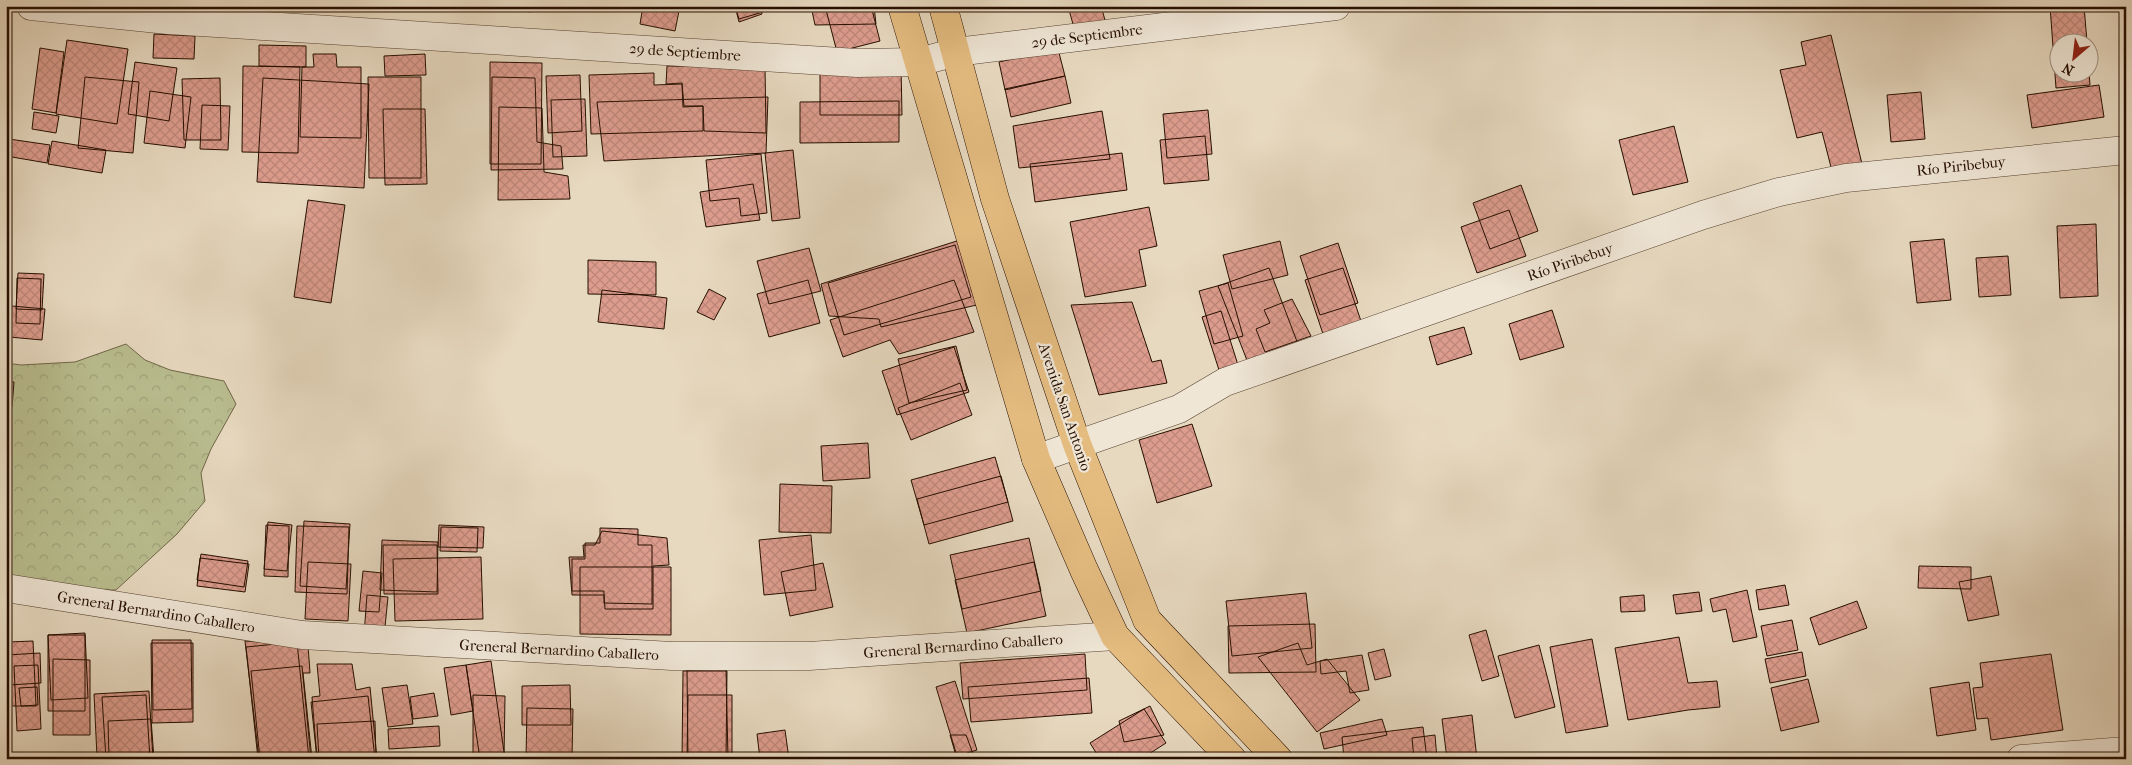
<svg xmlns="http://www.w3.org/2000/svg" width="2132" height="765" font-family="'IM FELL French Canon',serif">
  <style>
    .forest { fill: url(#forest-crowns); stroke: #706648 }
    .building { fill: url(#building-cross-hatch); stroke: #260f00 }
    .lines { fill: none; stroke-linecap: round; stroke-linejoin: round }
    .minor-casing { stroke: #564230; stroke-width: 29 }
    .primary-casing { stroke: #260f00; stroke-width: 29 }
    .minor { stroke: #efe6d6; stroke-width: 28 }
    .primary { stroke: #e4bc80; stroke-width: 28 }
    .labels { text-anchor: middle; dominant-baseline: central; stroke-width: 4.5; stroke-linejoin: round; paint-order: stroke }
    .street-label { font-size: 15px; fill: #260f00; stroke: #efe6d6 }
  </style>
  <defs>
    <pattern id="forest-crowns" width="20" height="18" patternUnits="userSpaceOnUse" patternTransform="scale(1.25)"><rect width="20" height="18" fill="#b9be90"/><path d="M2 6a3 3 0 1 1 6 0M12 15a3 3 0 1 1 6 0" fill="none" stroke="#9fa27a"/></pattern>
    <pattern id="building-cross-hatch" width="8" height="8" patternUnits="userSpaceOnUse" patternTransform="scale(1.25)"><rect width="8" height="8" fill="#dd9d8e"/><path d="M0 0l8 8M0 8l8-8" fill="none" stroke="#be8679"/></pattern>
  </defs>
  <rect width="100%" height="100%" fill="#e7d9c0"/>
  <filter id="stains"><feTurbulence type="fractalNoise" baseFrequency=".004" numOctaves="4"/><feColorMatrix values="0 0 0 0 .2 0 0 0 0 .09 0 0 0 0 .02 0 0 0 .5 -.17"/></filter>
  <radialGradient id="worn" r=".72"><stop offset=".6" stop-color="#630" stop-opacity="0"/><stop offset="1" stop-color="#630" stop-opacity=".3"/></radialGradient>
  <path class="forest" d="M126,344L145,360L170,370L224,381L236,404L211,449L201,473L205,501L177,534L116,590L6,591V363L21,365L75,362Z"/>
  <path class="building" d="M494,6H532L531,12Z
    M632,6H668V9H632Z
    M643,6H680L675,31L640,24Z
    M735,6H760L762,14L739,22Z
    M735,6H761L763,12L739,19Z
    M811,6H874L876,24L815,25Z
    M825,6H871L880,41L837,52Z
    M1068,6H1101L1105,20L1074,28Z
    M2050,6H2084L2087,42H2060V72H2089L2090,85L2056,88Z
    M154,34L195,36L194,59L153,58Z
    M1831,35L1862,164L1832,171L1822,132L1797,138L1780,70L1806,65L1801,42Z
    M67,40L128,49L117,124L56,114Z
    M259,45L306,46V67L259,66Z
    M40,48L64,52L56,113L32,109Z
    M1058,49L1065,76L1005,90L999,62Z
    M313,54H336L337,67H361V138L300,137L302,67H314Z
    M425,54L426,75L385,76L384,56Z
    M135,62L177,68L169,121L128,114Z
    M490,62L542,63L541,164H490Z
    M243,66L300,67L298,153L242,152Z
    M667,66L765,67L766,133L704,131L703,106H684L682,83L666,84Z
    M820,67H901L902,115H820Z
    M654,73V85L682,84L683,107L703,106V131L591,134L589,75Z
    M580,75L582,131L548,133L546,76Z
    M1065,76L1071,103L1011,117L1005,89Z
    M85,77L139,82L133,153L78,148Z
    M368,77H421V178H369Z
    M492,77L535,78L537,142L561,146L563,169L491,170Z
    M220,78L221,140H184L182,79Z
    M263,78L369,84L364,188L257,182Z
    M2099,85L2104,117L2032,128L2027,95Z
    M150,91L191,97L185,148L144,143Z
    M1921,92L1925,139L1891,142L1887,95Z
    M768,97L766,153L604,161L597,102Z
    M585,99L587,156L553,157L551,100Z
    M899,101V142L800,143V102Z
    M202,105L230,106L228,150L200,149Z
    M499,107L542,108L544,172L568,176L570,199L498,200Z
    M383,109H425L427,184L385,185Z
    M1208,110L1212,154L1167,158L1163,114Z
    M1102,111L1110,159L1019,168L1013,126Z
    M34,112L59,116L56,133L32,129Z
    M1674,126L1688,182L1633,195L1619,140Z
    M1205,136L1209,180L1164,184L1160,140Z
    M9,139L50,145L47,163L6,156Z
    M52,141L106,150L102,173L48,164Z
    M793,150L800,218L772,221L765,153Z
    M1122,153L1127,190L1035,202L1030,164Z
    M761,154L767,213L741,216L739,198L710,201L706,160Z
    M753,184L760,220L706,227L700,192Z
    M1521,185L1538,231L1490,249L1473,203Z
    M308,200L345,205L331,303L294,297Z
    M1149,207L1157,246L1139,250L1146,286L1085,297L1070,222Z
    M1509,210L1526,256L1477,273L1461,227Z
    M2096,224L2098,296L2060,298L2057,226Z
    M1944,239L1951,300L1917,303L1910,242Z
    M960,240L981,304L881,327L879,319L829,316L821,284Z
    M1280,241L1288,275L1232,289L1223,255Z
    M1338,243L1358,303L1320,315L1300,256Z
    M955,245L971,297L844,335L828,283Z
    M809,248L821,291L769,304L757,261Z
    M2008,256L2011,295L1979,297L1976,258Z
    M588,260L656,262V295L588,294Z
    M1269,268L1301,352L1250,368L1218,286Z
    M1343,268L1363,327L1325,340L1305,280Z
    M18,273L44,274L42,310L16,309Z
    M17,278L41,279L40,324L16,323Z
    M808,280L820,323L769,337L757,294Z
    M954,280L974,332L899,354L890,340L843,357L830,320Z
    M1228,283L1243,336L1214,344L1199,291Z
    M709,289L726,298L714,320L697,312Z
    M602,290L667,298L664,329L598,322Z
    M1292,299L1311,336L1265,352L1256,329L1270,323L1264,310Z
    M1132,302L1152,362L1161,360L1167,383L1099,395L1071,305Z
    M12,306L45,309L42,340L9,337Z
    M1552,310L1564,347L1520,360L1509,324Z
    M1221,311L1238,365L1219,370L1202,317Z
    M1464,327L1472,354L1437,365L1429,337Z
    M956,346L967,390L909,403L898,359Z
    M954,347L969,392L897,415L882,371Z
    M6,381L14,382L12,407L6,406Z
    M960,383L972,415L911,440L898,408Z
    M1192,424L1212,486L1157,503L1139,440Z
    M868,443L870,478L823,481L821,446Z
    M995,457L1008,502L924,525L911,480Z
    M1001,476L1013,521L929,544L917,499Z
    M780,484L832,486L831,533L779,532Z
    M304,521L350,524L346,589L300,586Z
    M268,522L292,525L287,571L264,569Z
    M266,525L289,526L288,577L264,576Z
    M439,525L484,527L483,548L438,547Z
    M297,526L349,527L347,594L295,592Z
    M441,527L478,528L477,552L440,551Z
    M600,528L638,529V545H652V604L604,603V591H572V559H585V543H600Z
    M602,531L667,538L669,565L653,566V609H605L604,595H572L569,557H584L583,545H595Z
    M811,535L816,590L764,595L759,540Z
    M1029,538L1041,591L962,609L950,555Z
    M382,540L438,542L437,592L380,590Z
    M383,545H437L438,594H384Z
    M201,554L248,561L244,587L197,580Z
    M481,557L483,619L395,621L393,559Z
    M200,558L249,564L245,592L197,586Z
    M308,562L351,564L348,621L305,619Z
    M1034,562L1046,616L967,633L955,580Z
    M823,563L833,607L790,616L781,572Z
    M1919,566L1971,567V589L1918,588Z
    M580,567H671V635L580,634Z
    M363,571L382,573L379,612L359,611Z
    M1991,576L1999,615L1968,621L1959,582Z
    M1785,585L1789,605L1759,610L1756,590Z
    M1747,590L1757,637L1733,642L1726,609L1713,612L1710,599Z
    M1699,592L1702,611L1676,614L1673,595Z
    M1306,593L1312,648L1232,656L1226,601Z
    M367,595L388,597L384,637L364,635Z
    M1644,595L1645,611L1621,612L1620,597Z
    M1857,601L1867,628L1819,645L1810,618Z
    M1792,620L1798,650L1767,656L1761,626Z
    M1315,624L1316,672L1229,673L1228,626Z
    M1486,630L1499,676L1482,681L1469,635Z
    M85,633L88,698L51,700L48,635Z
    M48,635H85V711H48Z
    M1679,637L1688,683L1717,681L1720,707L1688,710L1628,720L1615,648Z
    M1592,639L1608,726L1566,733L1550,647Z
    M152,640H191L192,709L153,710Z
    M33,641L36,706H12L9,642Z
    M245,641L308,645L310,673H303L312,759H259Z
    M297,642L309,759H258L246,647Z
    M151,643H193V722L152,723Z
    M1298,643L1307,665L1327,659L1360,700L1317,732L1258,657Z
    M1539,645L1555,707L1515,718L1498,656Z
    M1384,649L1391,676L1375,680L1368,653Z
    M1802,652L1806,676L1770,683L1765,659Z
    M40,653L41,683L9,685L7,655Z
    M1085,654L1087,690L963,699L960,663Z
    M2051,654L2063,730L1991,740L1988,718L1977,719L1973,688L1983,687L1980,663Z
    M1362,655L1369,690L1350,693L1346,671L1321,674L1320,661Z
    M53,659L90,660V735H53Z
    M491,661L505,759H480L466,665Z
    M317,664H352L356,690L370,687L377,759H317L312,697L320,696Z
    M38,665L41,729L17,731L14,666Z
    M466,665L473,711L451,715L444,668Z
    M302,666L311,759H260L251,671Z
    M6,669L9,718H6Z
    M726,669L728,759H688L687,670Z
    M683,671H727L726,759H682Z
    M1089,678L1092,713L971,722L968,687Z
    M1808,679L1819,722L1781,731L1771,688Z
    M955,681L977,750L957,756L936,687Z
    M1969,682L1976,730L1937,736L1930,688Z
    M407,685L413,724L388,727L382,688Z
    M570,685L571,725H522V686Z
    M37,687L38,705L21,706L19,688Z
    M149,691L153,759H134V756L97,757L94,694Z
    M434,693L438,716L413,719L410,697Z
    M146,695L150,759H106L102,697Z
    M473,695L505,696L504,759H473Z
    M688,695H732V759H687Z
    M368,696L375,759H317L311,702Z
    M1150,706L1164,735L1124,742L1119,721Z
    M527,708L573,709L572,759H526Z
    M1144,709L1166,743L1141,759H1100L1090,743Z
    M1472,715L1477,759H1447L1442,719Z
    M151,719L154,759H109L108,721Z
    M1382,719L1387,735L1324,749L1320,733Z
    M375,721L376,759H319L317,724Z
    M439,726L440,746L389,749L388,729Z
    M1423,727L1427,759H1344L1342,737Z
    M785,730L789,759H760L757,734Z
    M950,735H966L975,759H957Z
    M1435,735L1437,759H1414L1412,738Z"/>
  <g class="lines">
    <g class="minor-casing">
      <path id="minor" d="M31,6L168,20L857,63L919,62L956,52L1336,6
        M1036,459L1179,409L1225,382L1703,215L1779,192L1846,178L2126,150
        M6,588L302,635L672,656H809L1115,636
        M2021,759L2126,751"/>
    </g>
    <g class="primary-casing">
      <path id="primary" d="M902,6L1036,459L1084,570L1115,636L1232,759
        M943,6L995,199L1077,444L1147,620L1278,759"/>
    </g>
    <use href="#minor" class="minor"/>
    <use href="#primary" class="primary"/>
  </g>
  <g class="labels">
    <g class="street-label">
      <text transform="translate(1087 36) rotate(-7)">29 de Septiembre</text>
      <text transform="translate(685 52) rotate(4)">29 de Septiembre</text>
      <text transform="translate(1961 166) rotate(-6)">Río Piribebuy</text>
      <text transform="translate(1570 262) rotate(-19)">Río Piribebuy</text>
      <text transform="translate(1065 407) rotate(71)">Avenida San Antonio</text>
      <text transform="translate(156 612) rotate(9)">Greneral Bernardino Caballero</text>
      <text transform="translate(963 646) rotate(-4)">Greneral Bernardino Caballero</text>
      <text transform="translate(559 650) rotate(3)">Greneral Bernardino Caballero</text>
    </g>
  </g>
  <rect width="2132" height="765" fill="none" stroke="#e7d9c0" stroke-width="25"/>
  <rect x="8" y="8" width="2117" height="750" fill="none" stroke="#260f00" stroke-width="2.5"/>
  <rect x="12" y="12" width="2107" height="740" fill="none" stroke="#260f00"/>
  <g transform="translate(2074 58) rotate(208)"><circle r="24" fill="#efe6d6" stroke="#9f9080"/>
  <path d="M0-4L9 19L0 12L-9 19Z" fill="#8f2418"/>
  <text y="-8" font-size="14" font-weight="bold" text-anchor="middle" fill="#260f00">N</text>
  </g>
  <rect width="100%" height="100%" filter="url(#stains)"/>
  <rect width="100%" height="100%" fill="url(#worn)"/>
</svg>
